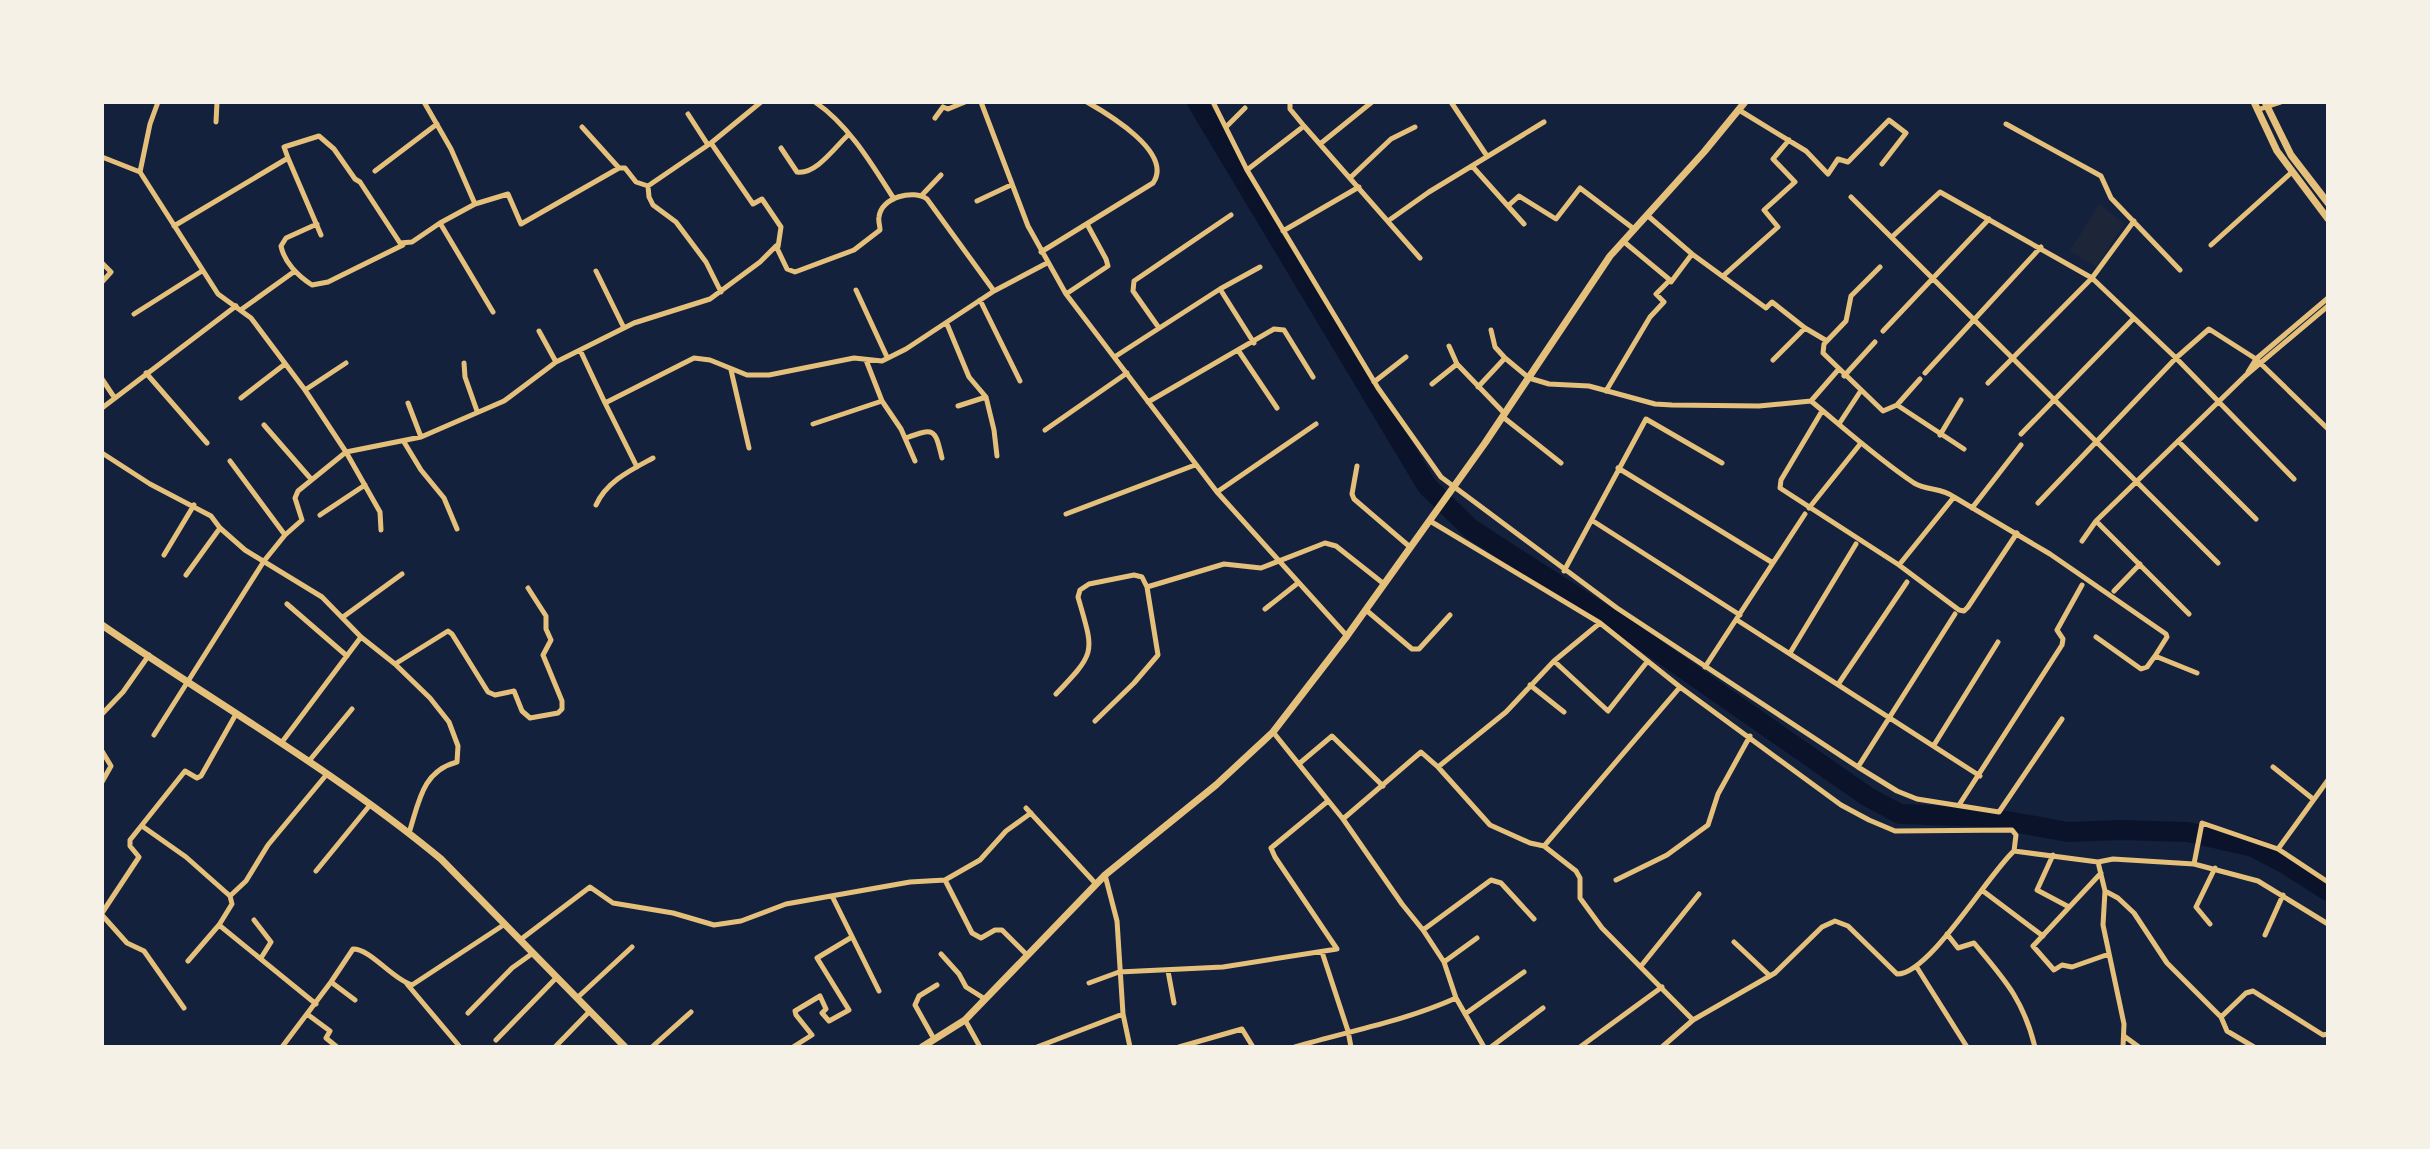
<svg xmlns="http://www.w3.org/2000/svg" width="2430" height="1149" font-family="Manrope,sans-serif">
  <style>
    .green { fill: #1d2539 }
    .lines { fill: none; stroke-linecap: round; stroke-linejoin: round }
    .river { stroke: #0b132b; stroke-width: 20 }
    .minor { stroke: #e5c07b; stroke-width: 5 }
    .tertiary { stroke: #e5c07b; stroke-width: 7 }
    .secondary { stroke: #e5c07b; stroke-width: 7 }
  </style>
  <rect width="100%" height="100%" fill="#14213d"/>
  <path class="green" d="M2099,204L2124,224L2096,267L2070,251Z"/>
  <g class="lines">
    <path class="river" d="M1197,102L1427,486L1471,529L1631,632L1868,797L1900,814L1985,817L2068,832L2120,830L2188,832L2253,847L2284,863L2328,891"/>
    <path class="minor" d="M158,102L150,124L140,172L218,294L251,318L305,390L346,452L380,512L381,530
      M424,102L451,149L475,204
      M815,102C849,125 873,166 894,199
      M981,102L1028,226L1066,294L1217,492L1347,636
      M1213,102L1247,170L1378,388L1441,477L1617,608L1858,767L1897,791L1917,799L1999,812L2062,719
      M1451,102L1487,156
      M943,107L948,109L965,102
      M1739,110L1806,151L1828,174L1838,159L1848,162L1889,120L1906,133L1882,164
      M2257,110L2281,102
      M688,114L708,145
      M935,118L943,107
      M216,122L217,102
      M2006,124L2101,176L2111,198L2180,270
      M1304,126L1420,258
      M582,127L619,168
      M1226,127L1245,108
      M711,143L753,204L762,199L781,227L778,247
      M1320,144L1372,102
      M781,148L797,172C816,175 835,147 848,135
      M102,157L140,172
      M288,158L321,235
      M1473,167L1524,224
      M1247,170L1304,126L1290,109V102
      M375,171L437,124
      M1351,177L1391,139L1415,127
      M648,186L649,197L653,205L676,222L706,262L721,292
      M922,195L941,175
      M1851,197L2218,563
      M977,201L1011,185
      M1509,205L1519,196L1556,219L1580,188L1634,229
      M1647,215L1692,254L1766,308L1772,302L1805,328L1827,341
      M1388,221L1429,192L1544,122
      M440,223L475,204L508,194L521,224L619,168H625L636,182L648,186L711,143L761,102
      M317,224L286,238L281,246C284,262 298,276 312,285L328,282L403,245
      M174,226L288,158L284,147L319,136L334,149L355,179L360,182L400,243L412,242L440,223L493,312
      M1283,231L1359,187
      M1893,236L1940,192L2092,278L2176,358L2294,479
      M2211,245L2292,172
      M1041,252L1153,183C1174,153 1108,114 1087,102
      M102,263L111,272L102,282
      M1880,267L1851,296L1846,321L1824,344L1823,353L1883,411L1897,405L1920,379
      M596,271L624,328
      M1723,276L1778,227L1764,210L1795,182L1773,159L1789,140
      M1670,280L1671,282L1692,254
      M1220,289L1254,343
      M856,290L887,357
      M1066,294L1108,266L1106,259L1087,224
      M980,300L1020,381
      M242,309L295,271
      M134,314L202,271
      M947,324L969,377L986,397L994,430L997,456
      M1159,328L1133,291L1134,281L1231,215
      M1491,330L1495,347L1505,358L1529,378L1549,384L1589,386L1655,404L1672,405L1759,406L1811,401C1845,429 1877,458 1914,483C1927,491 1941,487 1954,497L1899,565
      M539,331L556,362
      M1883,331L1989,219
      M1449,346L1457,364L1505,414
      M580,350L605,403L694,358L710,360L747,375H769L854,358L882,361L906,349L994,291L1047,263
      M1238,350L1277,408
      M1116,356L1220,289L1260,267
      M866,360L882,401L901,429L915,461
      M1773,360L1805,328
      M464,363L465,377L477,411
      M731,370L749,448
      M2248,372L2256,359L2328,298
      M146,373L207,443
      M1925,373L2041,247
      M1844,376L1875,342
      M102,379L114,397
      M1374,382L1406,357
      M1988,383L2092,278L2134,221
      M1432,384L1457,364
      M1478,387L1505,358
      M305,390L346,363
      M1606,391L1650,317L1664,302L1656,294L1670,280L1623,241
      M241,398L285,364
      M1811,401L1838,370
      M1148,402L1274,329L1284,330L1313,377
      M408,403L421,437
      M605,403L637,467
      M1897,405L1964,449
      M958,406L986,397
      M102,408L236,306
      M1822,411L1781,480L1780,488L1899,565L1959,610L1964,611L1968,607L2017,533
      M1503,417L1561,463
      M813,424L882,401
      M1839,424L1860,392
      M264,425L311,479
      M1045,430L1127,373
      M2021,434L2134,318
      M1940,435L1961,400
      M906,438C935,427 935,429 942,458
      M2178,441L2256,519
      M404,442L421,470L444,498L457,529
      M346,452L421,437L504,401L556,362L634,323L710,299L760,262L776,246L787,269L795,272L854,250L880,230C880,225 878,221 879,217C881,197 914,189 927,199L994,291
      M102,453L150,484L211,516L220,528L245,550L322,597L361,637L395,664L430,698L449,722L458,746L457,762C422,771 419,802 409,833
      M230,461L285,535
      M1357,466L1352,494L1354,499L1410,547
      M1618,468L1773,563
      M1217,492L1316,424
      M1954,497L2050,554L2166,634L2167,637L2155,656L2197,673
      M2038,503L2176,358L2209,329L2256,359L2328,429
      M596,505C607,481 631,470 653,458
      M1809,508L1861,443
      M1972,508L2021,445
      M1066,514L1195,465
      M320,515L365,485
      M1430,521L1600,623L1680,687L1841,805L1869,820L1895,831L2012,830L2016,835L2014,851
      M1593,521L1740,615
      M2096,521L2189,614
      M2082,541L2096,521L2245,376L2328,306
      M164,555L194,505
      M1564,571L1646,419L1722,463
      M186,575L220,528
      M1147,587L1224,564L1261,568L1325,543L1336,546L1384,584
      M2114,591L2140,564
      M287,604L347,656
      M1265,609L1298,583
      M1366,610L1412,649H1419L1450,615
      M343,617L402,574
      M1737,620L1980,776
      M2096,637L2141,669L2147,667L2155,656
      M1790,653L1856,544
      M1554,661L1608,711L1647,662
      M395,664L448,631L452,634L488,692L495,695L514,691L522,711L530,718L558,713L562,709V701L543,655L551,640L546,629V616L528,588
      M1705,667L1805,514
      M1839,683L1907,582
      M1530,685L1564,712
      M1056,694C1097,651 1094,653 1078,597L1080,590L1089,584L1134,575L1142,577L1147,587L1158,655L1134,683L1095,721
      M102,714L123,692L149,655
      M1273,732L1343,819L1402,904L1423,930L1444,962L1456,998L1484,1047
      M154,735L264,561L285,535L302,520L295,498L298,491L346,452
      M282,742L361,637
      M1934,745L1998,642
      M102,751L111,766L102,782
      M309,761L352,709
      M1300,763L1332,736L1383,786
      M1438,767L1506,712L1554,661L1600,623
      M1858,767L1955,614
      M2273,767L2313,799
      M1959,805L2062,645L2063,639L2057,630L2082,585
      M1026,808L1096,884
      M1343,819L1421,752L1438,767L1490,825L1530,843L1544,846L1576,871L1580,878V898L1602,928L1693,1020
      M142,826L186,857L230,896
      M1544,846L1680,687
      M2278,849L2328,780
      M2053,855L2037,890L2069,907
      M2098,862L2105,891L2103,925L2124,1024L2123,1047
      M2194,864L2202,823L2278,849L2328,882
      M316,871L370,805
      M2101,873L2033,946L2054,970L2062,965L2072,967L2109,954
      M1105,875L1117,921L1123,1014L1130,1047
      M945,880L972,933L981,938L995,930H1002L1027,955
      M1616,880L1667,855L1708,825L1718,794L1750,736
      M1983,891L2043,936
      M2105,891L2118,898L2134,913L2167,963L2221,1017L2227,1031L2254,1047
      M832,896L879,991
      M102,913L139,857L130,846V840L185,771L197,778L201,776L236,714
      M102,915L127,943L144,951L184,1008
      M254,920L271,942L261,958
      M2210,924L2196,907L2215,868
      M219,925L316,1004
      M1423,930L1491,880L1501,883L1534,919
      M1947,934L1958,948L1974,943C2005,980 2023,999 2035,1047
      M2265,935L2283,895
      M520,940L590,887L613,903L673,913L714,925L741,921L786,904L910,882L945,880L980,860L1006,831L1031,813
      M1734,942L1770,976
      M1322,952L1348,1031L1351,1047
      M941,954L959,974L966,987L985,999
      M188,961L219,925L232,904L230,896L246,881L268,845L327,774
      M1444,962L1477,938
      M1641,966L1699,894
      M1916,966L1967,1047
      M1168,971L1174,1003
      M331,982L355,1000
      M1089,983L1119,972L1223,967L1337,949L1275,857L1271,848L1328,801
      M407,984L460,1047
      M577,998L632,947
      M468,1013L512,968L533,953
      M307,1014L330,1031L326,1038L337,1047
      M1465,1014L1524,972
      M2221,1017L2246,993L2253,991L2323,1035L2328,1034
      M965,1020L980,1047
      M2124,1036L2139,1047
      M934,1039L915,1005L919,996L937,985
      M496,1040L557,977
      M282,1047L331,982L353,949C371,949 392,979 412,985L505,924
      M555,1047L590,1011
      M652,1047L691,1012
      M793,1047L812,1035L796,1015L795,1011L820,996L826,1009L822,1013L829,1021L849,1010L817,958L852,937
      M1037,1047L1123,1014
      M1179,1047L1242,1029L1253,1047
      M1295,1047C1349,1031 1405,1021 1456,998
      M1491,1047L1543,1008
      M1580,1047L1662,987
      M1662,1047L1693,1020L1775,973L1822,927L1835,921L1848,926L1897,974C1929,975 1989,873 2014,851L2098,862L2113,859L2194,864L2258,881L2328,924"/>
    <path class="tertiary" d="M102,625C215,703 335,771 441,859L625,1047"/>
    <path class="secondary" d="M2254,102L2277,151L2328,219
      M2265,102L2291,155L2328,203
      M922,1047L965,1020L1105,875L1216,785L1273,732L1347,636L1485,443L1610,256L1704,152L1745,102"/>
  </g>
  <rect width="2430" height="1149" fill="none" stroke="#f6f1e7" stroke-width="208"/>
</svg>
